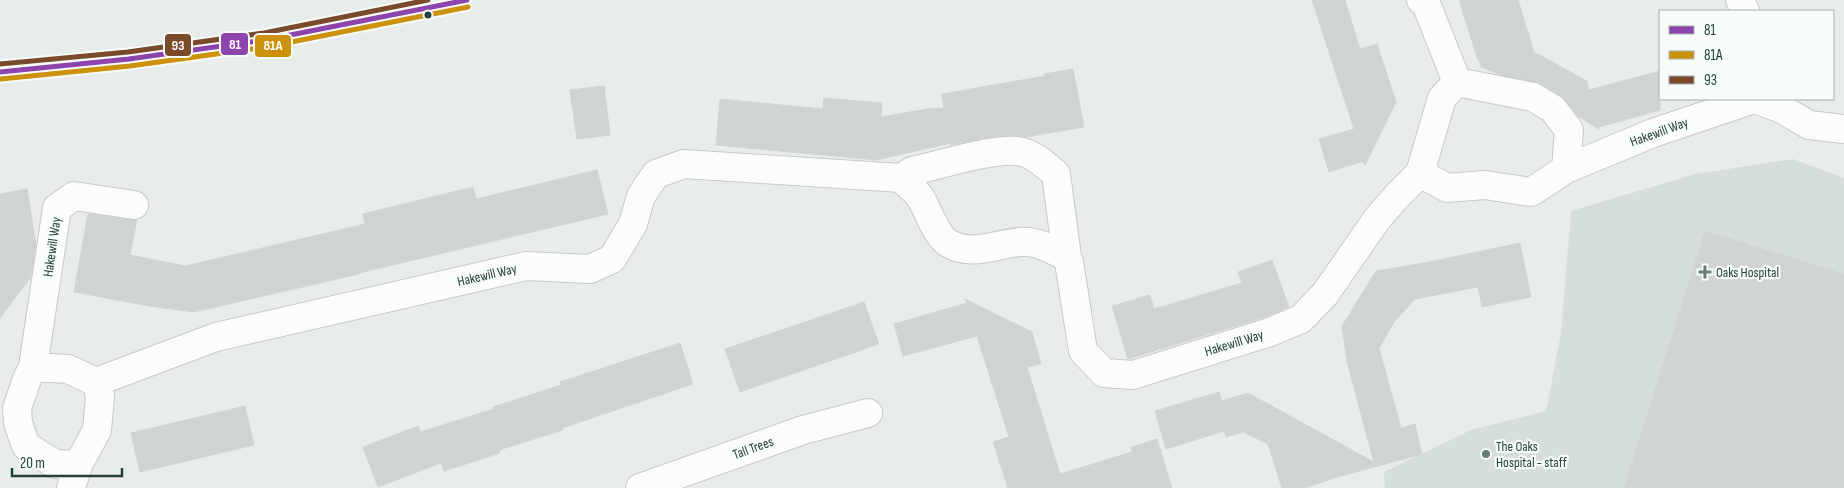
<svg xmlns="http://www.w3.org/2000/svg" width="1844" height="488" font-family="'Sofia Sans Condensed',sans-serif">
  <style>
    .built { fill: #d6dedb }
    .building { fill: #cfd4d2; stroke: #d1d6d4 }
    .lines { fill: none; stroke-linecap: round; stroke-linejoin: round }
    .minor-casing { stroke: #c5cac8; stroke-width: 30 }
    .minor { stroke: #fcfcfc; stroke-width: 28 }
    .bus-1-casing { stroke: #f7fbf9; stroke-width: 9 }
    .bus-2-casing { stroke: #f7fbf9; stroke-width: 9 }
    .bus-3-casing { stroke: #f7fbf9; stroke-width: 9 }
    .bus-1 { stroke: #8e44ad; stroke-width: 5 }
    .bus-2 { stroke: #cd920c; stroke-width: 5 }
    .bus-3 { stroke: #7a4b2a; stroke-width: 5 }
    .bus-dot { fill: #24423a; stroke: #f7fbf9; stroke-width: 2 }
    .poi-dot { fill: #697e78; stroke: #f7fbf9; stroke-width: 2 }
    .labels { text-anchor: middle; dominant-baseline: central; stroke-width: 4.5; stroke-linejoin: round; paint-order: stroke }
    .street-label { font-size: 14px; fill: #24423a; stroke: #f7fbf9 }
    .poi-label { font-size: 14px; fill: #24423a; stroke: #f7fbf9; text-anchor: start }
    .line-badge { stroke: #f7fbf9; stroke-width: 2 }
    .badge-label { font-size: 14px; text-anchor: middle; font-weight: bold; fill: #fff }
  </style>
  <rect width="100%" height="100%" fill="#e8edeb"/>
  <path class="built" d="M1793,159L1844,178V488H1385L1384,472L1471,430L1546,411L1561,333L1571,211L1695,174Z"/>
  <path class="building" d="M1312,0H1345L1360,49L1377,44L1396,102L1365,165L1364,162H1360L1329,172L1319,139L1354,129Z
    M1459,0H1518L1534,52L1587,81L1589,90L1660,71V110L1599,127L1597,121L1599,129L1579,117L1561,96L1541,84L1501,75L1482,67L1477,57Z
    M1073,69L1084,127L1026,137L1003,136L951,145V143L876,160L716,145L720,99L823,109L824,98L882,103L881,117L933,108L944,109L942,94L1045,76L1044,74Z
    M604,86L610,135L577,139L570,90Z
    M597,170L608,214L359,273V274L194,312L149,306L74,292L88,214L137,220L130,255L185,266L365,224L363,214L473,187L476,199Z
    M27,189L36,245L31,277L0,318V194Z
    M1705,231L1844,274V488H1624Z
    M1520,243L1531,297L1482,307L1478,287L1415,299L1394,322L1379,348L1401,428L1415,424L1422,454L1334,478L1305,488H1282L1268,444L1243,432L1226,437L1224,431L1166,449L1155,411L1219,392L1222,401L1248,393L1374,462L1347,362L1342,326L1376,271L1424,263Z
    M1272,260L1289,307L1265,317L1128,359L1112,306L1150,295L1154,309L1242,283L1238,272Z
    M965,299L1032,332L1041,364L1027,367L1060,474L1132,452L1131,447L1157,439L1172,488H1008L993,442L1009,437L977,336L903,356L894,324L967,303Z
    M864,302L879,344L740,392L725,349Z
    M680,343L693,384L562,428L563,430L499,450L500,453L444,471L441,463L378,487L363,447L418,426L420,432L459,420L494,409L493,407L561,385L560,382Z
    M245,406L254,445L140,472L131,433Z"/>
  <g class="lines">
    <g class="minor-casing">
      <path id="minor" d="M1421,0L1425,1L1457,82
        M1740,0L1745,11
        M1755,99L1782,109L1809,125L1844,129
        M1420,173L1447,188L1485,185L1531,192L1566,169L1653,133L1754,99
        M901,178C907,184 915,190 920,197C928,209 936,236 948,243C970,257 997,244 1020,242C1037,240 1052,250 1067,257L1069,262L1083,351L1104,373L1133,375L1270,332L1301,319L1325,294L1377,219L1397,196L1420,173L1442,98L1457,82L1533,97L1553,109L1569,130L1566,169
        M33,367L68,369L96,382L216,337L526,266L590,269L612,259L633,224L641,196L656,174L684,164L901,178L912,171C940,165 989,149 1016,151C1032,152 1045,165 1056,174L1067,257
        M78,465L55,464L26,446L18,423L17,408L27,379L33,367L57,208L74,196L134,205
        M71,488L78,465L97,430L100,396L96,382
        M640,488L803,430L868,413"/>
    </g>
    <use href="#minor" class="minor"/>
    <g class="bus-1-casing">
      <path id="bus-1" d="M0,72L129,59L265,40L467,0"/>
    </g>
    <g class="bus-2-casing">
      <path id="bus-2" d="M1,79L130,66L266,47L468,7"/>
    </g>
    <g class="bus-3-casing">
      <path id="bus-3" d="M0,64L128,52L264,33L428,0"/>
    </g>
    <use href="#bus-1" class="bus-1"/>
    <use href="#bus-2" class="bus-2"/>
    <use href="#bus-3" class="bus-3"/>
  </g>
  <circle class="bus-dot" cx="428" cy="15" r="4.5"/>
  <g class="poi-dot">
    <path d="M1702.5 264.5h5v5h5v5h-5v5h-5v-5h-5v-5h5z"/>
    <circle cx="1486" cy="454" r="5"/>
  </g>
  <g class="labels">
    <g class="street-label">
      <text transform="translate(1659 132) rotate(-20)">Hakewill Way</text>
      <text transform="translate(52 247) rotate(-82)">Hakewill Way</text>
      <text transform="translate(487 275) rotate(-13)">Hakewill Way</text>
      <text transform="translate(1234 343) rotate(-17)">Hakewill Way</text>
      <text transform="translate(753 448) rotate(-20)">Tall Trees</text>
    </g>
    <g class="poi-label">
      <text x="1716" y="272">Oaks Hospital</text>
      <text x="1496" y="446">The Oaks<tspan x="1496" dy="16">Hospital - staff</tspan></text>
    </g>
  </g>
  <g class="line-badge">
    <rect x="220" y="32" width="29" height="24" rx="5" fill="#8e44ad"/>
    <rect x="164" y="33" width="28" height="24" rx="5" fill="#7a4b2a"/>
    <rect x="254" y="34" width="38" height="24" rx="5" fill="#cd920c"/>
  </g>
  <g class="badge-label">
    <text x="235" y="49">81</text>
    <text x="178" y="50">93</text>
    <text x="273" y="50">81A</text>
  </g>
  <rect x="1659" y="10" width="175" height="90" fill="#f7fbf9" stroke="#a3b1ad"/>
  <rect x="1669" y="26" width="25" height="8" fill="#8e44ad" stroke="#a3b1ad"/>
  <text x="1704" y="35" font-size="15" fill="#24423a">81</text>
  <rect x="1669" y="51" width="25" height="8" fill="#cd920c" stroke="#a3b1ad"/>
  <text x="1704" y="60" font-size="15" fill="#24423a">81A</text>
  <rect x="1669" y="76" width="25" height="8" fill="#7a4b2a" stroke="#a3b1ad"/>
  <text x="1704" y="85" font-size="15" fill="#24423a">93</text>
  <path d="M12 468v8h110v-8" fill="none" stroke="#24423a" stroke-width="2.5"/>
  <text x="20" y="468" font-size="15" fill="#24423a" stroke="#f7fbf9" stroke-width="4" paint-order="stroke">20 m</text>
</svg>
